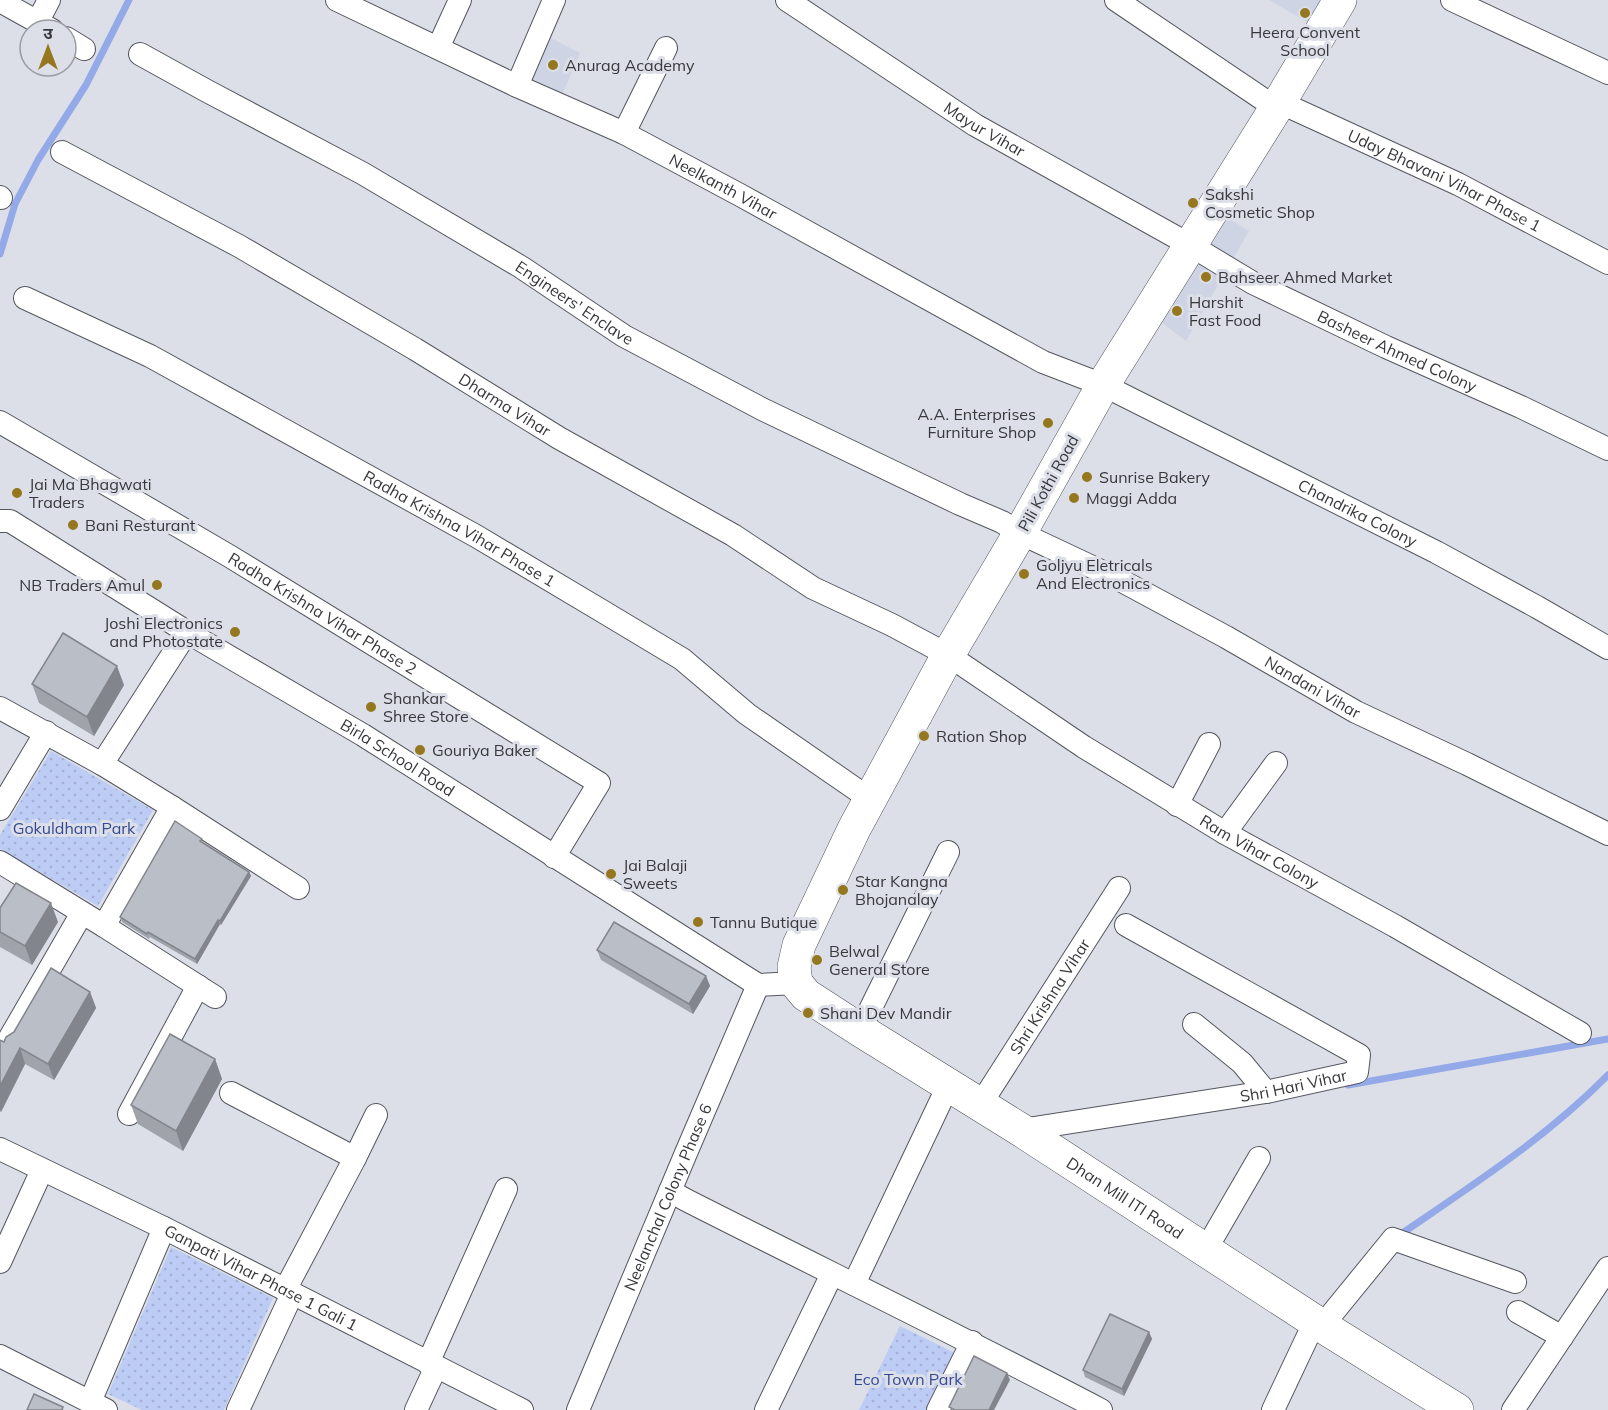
<svg xmlns="http://www.w3.org/2000/svg" width="1608" height="1410" font-family="Mulish,'Noto Sans Devanagari',sans-serif">
  <style>
    .built { fill: #ced4e3 }
    .park { fill: url(#park-dots) }
    .lines { fill: none; stroke-linecap: round; stroke-linejoin: round }
    .stream { stroke: #94a9e8; stroke-width: 7 }
    .street-casing { stroke: #55575f; stroke-width: 24 }
    .secondary-casing { stroke: #55575f; stroke-width: 34 }
    .street { stroke: #fff; stroke-width: 22 }
    .secondary { stroke: #fff; stroke-width: 33 }
    .wall { fill: #a0a3aa }
    .shaded-wall { fill: #82858b }
    .building { fill: #babec6; stroke: #82858b; stroke-width: 1.5 }
    .poi-dot { fill: #94771e; stroke: #dcdfe8; stroke-width: 2 }
    .labels { text-anchor: middle; dominant-baseline: central; stroke-width: 6; stroke-linejoin: round; paint-order: stroke }
    .poi-label { font-size: 16px; fill: #37383b; stroke: #dcdfe8; text-anchor: start }
    .street-label { font-size: 16px; fill: #37383b; stroke: #dcdfe8 }
    .park-label { font-size: 16px; fill: #364a94; stroke: #dcdfe8 }
  </style>
  <defs>
    <pattern id="park-dots" width="8" height="8" patternUnits="userSpaceOnUse" patternTransform="scale(1.5)"><rect width="8" height="8" fill="#bdccf5"/><path d="M2 2h.1M6 6h.1" fill="none" stroke="#a3b0d3" stroke-width="1.8" stroke-linecap="round"/></pattern>
  </defs>
  <rect width="100%" height="100%" fill="#dcdfe8"/>
  <path class="built" d="M1269,0H1328L1312,25Z
    M545,35L580,53L562,95L526,78Z
    M1225,216L1249,231L1186,341L1162,323Z"/>
  <path class="park" d="M51,751L153,810L98,906L0,849V835Z
    M171,1247L273,1298L224,1410H142L108,1394Z
    M900,1326L955,1353L927,1410H859Z"/>
  <g class="lines">
    <path class="stream" d="M0,254L15,204L38,160L86,85L129,0
      M1348,1085L1608,1039
      M1401,1234C1473,1185 1547,1137 1608,1075"/>
    <g class="street-casing">
      <g id="street">
        <path id="s1" d="M337,0L517,86L624,133L740,195L1043,362L1103,385L1436,552L1537,607L1608,648"/>
        <path id="s2" d="M787,0L975,125L1190,245L1253,283L1386,347L1521,407L1608,449"/>
        <path d="M1116,0L1276,108"/>
        <path d="M1452,0L1608,73"/>
        <path d="M0,1L52,30"/>
        <path d="M38,21L49,0"/>
        <path d="M66,38L84,49"/>
        <path d="M438,48L460,0"/>
        <path id="s3" d="M140,54L207,91L362,173L521,267L624,336L762,409L960,504L1002,522L1020,533L1122,581L1226,637L1356,712L1467,764L1608,834"/>
        <path d="M517,86L554,0"/>
        <path id="s4" d="M1279,102L1458,184L1608,263"/>
        <path d="M624,133L666,48"/>
        <path id="s5" d="M62,152L239,246L415,349L559,438L733,535L813,588L892,625L948,655L1084,747L1225,833L1395,926L1580,1033"/>
        <path d="M0,197L1,198"/>
        <path id="s6" d="M25,298L150,356L476,536L602,611L682,659L747,714L870,799"/>
        <path id="s7" d="M0,422L231,557L599,783L554,857"/>
        <path id="s8" d="M0,521H10L187,632L363,735L758,985L796,983"/>
        <path d="M187,632L102,764L172,807L298,888"/>
        <path d="M0,708L102,764"/>
        <path d="M1177,805L1209,744"/>
        <path d="M0,809L46,732"/>
        <path d="M1225,833L1276,763"/>
        <path d="M0,862L104,926L172,807"/>
        <path d="M104,926L215,997"/>
        <path d="M1194,1024L1242,1063L1266,1092"/>
        <path d="M860,1030L948,852"/>
        <path d="M8,1041L82,913"/>
        <path d="M231,1093L355,1158"/>
        <path id="s9" d="M980,1105L1119,888"/>
        <path d="M129,1114L198,986"/>
        <path id="s10" d="M1021,1130L1266,1092L1357,1072L1359,1055L1126,925"/>
        <path id="s11" d="M0,1149L164,1228L522,1410"/>
        <path d="M670,1191L686,1200C824,1270 964,1338 1101,1410"/>
        <path d="M1205,1251L1259,1158"/>
        <path d="M0,1262L42,1170"/>
        <path d="M854,1284L948,1086"/>
        <path d="M285,1290L355,1158L376,1115"/>
        <path d="M1518,1312L1562,1337"/>
        <path d="M1322,1326L1393,1239L1515,1282"/>
        <path d="M0,1356L106,1410"/>
        <path d="M428,1363L506,1189"/>
        <path d="M90,1402L164,1228"/>
        <path d="M238,1410L292,1294"/>
        <path d="M416,1410L436,1367"/>
        <path id="s12" d="M578,1410L686,1153L758,985"/>
        <path d="M766,1410L832,1274"/>
        <path d="M938,1410L972,1342"/>
        <path d="M1273,1410L1315,1321"/>
        <path d="M1513,1410L1608,1268"/>
      </g>
    </g>
    <g class="secondary-casing">
      <g id="secondary">
        <path id="s13" d="M1340,0L1276,108L1103,385L1020,533L948,655L854,829L799,945L794,967L796,983L806,995L860,1030L1021,1130L1322,1326L1457,1410"/>
      </g>
    </g>
    <use href="#street" class="street"/>
    <use href="#secondary" class="secondary"/>
  </g>
  <path class="wall" d="M32,684L124,685L94,736L39,703Z
    M204,843L249,872L251,876L221,925L220,924L197,964L150,937L149,939L122,922L120,917Z
    M0,908L58,922L32,965L0,947Z
    M597,950L706,976L710,986L693,1014L601,960Z
    M90,992L96,1008L54,1080L25,1064L1,1112L0,1111V1040L4,1042Z
    M215,1059L222,1079L183,1151L138,1124L131,1105Z
    M1149,1332L1152,1339L1124,1396L1085,1377L1083,1370Z"/>
  <path class="shaded-wall" d="M117,666L124,685L94,736L87,717Z
    M249,872L251,876L221,925L220,921Z
    M51,903L58,922L32,965L25,946Z
    M218,920L220,924L197,964L195,959Z
    M706,976L710,986L693,1014L689,1004Z
    M90,992L96,1008L54,1080L48,1064Z
    M20,1048L25,1064L1,1112L0,1109V1086Z
    M215,1059L222,1079L183,1151L176,1131Z
    M1149,1332L1152,1339L1124,1396L1122,1389Z
    M1007,1373L1010,1380L994,1410H989Z"/>
  <path class="building" d="M63,633L117,666L87,717L32,684Z
    M175,821L202,839L200,841L249,872L220,921L218,920L195,959L148,932L147,934L120,917Z
    M16,883L51,903L25,946L0,932V908Z
    M614,922L706,976L689,1004L597,950Z
    M51,968L90,992L48,1064L20,1048L0,1086V1040L4,1042L6,1037L14,1032Z
    M170,1034L215,1059L176,1131L131,1105Z
    M1110,1314L1149,1332L1122,1389L1083,1370Z
    M974,1356L1007,1373L989,1410H955L949,1407Z
    M34,1394L63,1407L62,1410H27Z"/>
  <g class="poi-dot">
    <circle cx="1305" cy="13" r="6"/>
    <circle cx="553" cy="65" r="6"/>
    <circle cx="1193" cy="203" r="6"/>
    <circle cx="1206" cy="277" r="6"/>
    <circle cx="1177" cy="311" r="6"/>
    <circle cx="1048" cy="423" r="6"/>
    <circle cx="1087" cy="477" r="6"/>
    <circle cx="17" cy="493" r="6"/>
    <circle cx="1074" cy="498" r="6"/>
    <circle cx="73" cy="525" r="6"/>
    <circle cx="1024" cy="574" r="6"/>
    <circle cx="157" cy="585" r="6"/>
    <circle cx="235" cy="632" r="6"/>
    <circle cx="371" cy="707" r="6"/>
    <circle cx="924" cy="736" r="6"/>
    <circle cx="420" cy="750" r="6"/>
    <circle cx="611" cy="874" r="6"/>
    <circle cx="843" cy="890" r="6"/>
    <circle cx="698" cy="922" r="6"/>
    <circle cx="817" cy="960" r="6"/>
    <circle cx="808" cy="1013" r="6"/>
  </g>
  <g class="labels">
    <g class="poi-label">
      <text x="1305" y="32" text-anchor="middle">Heera Convent<tspan x="1305" dy="18">School</tspan></text>
      <text x="565" y="65">Anurag Academy</text>
      <text x="1205" y="194">Sakshi<tspan x="1205" dy="18">Cosmetic Shop</tspan></text>
      <text x="1218" y="277">Bahseer Ahmed Market</text>
      <text x="1189" y="302">Harshit<tspan x="1189" dy="18">Fast Food</tspan></text>
      <text x="1036" y="414" text-anchor="end">A.A. Enterprises<tspan x="1036" dy="18">Furniture Shop</tspan></text>
      <text x="1099" y="477">Sunrise Bakery</text>
      <text x="29" y="484">Jai Ma Bhagwati<tspan x="29" dy="18">Traders</tspan></text>
      <text x="1086" y="498">Maggi Adda</text>
      <text x="85" y="525">Bani Resturant</text>
      <text x="1036" y="565">Goljyu Eletricals<tspan x="1036" dy="18">And Electronics</tspan></text>
      <text x="145" y="585" text-anchor="end">NB Traders Amul</text>
      <text x="223" y="623" text-anchor="end">Joshi Electronics<tspan x="223" dy="18">and Photostate</tspan></text>
      <text x="383" y="698">Shankar<tspan x="383" dy="18">Shree Store</tspan></text>
      <text x="936" y="736">Ration Shop</text>
      <text x="432" y="750">Gouriya Baker</text>
      <text x="623" y="865">Jai Balaji<tspan x="623" dy="18">Sweets</tspan></text>
      <text x="855" y="881">Star Kangna<tspan x="855" dy="18">Bhojanalay</tspan></text>
      <text x="710" y="922">Tannu Butique</text>
      <text x="829" y="951">Belwal<tspan x="829" dy="18">General Store</tspan></text>
      <text x="820" y="1013">Shani Dev Mandir</text>
    </g>
    <g class="street-label">
      <text stroke="none"><textPath href="#s2" startOffset="236">Mayur Vihar</textPath></text>
      <text stroke="none"><textPath href="#s4" startOffset="183">Uday Bhavani Vihar Phase 1</textPath></text>
      <text stroke="none"><textPath href="#s1" startOffset="429">Neelkanth Vihar</textPath></text>
      <text stroke="none"><textPath href="#s3" startOffset="501">Engineers' Enclave</textPath></text>
      <text stroke="none"><textPath href="#s2" startOffset="705">Basheer Ahmed Colony</textPath></text>
      <text stroke="none"><textPath href="#s5" startOffset="510">Dharma Vihar</textPath></text>
      <text transform="translate(1048 483) rotate(-61)">Pili Kothi Road</text>
      <text stroke="none"><textPath href="#s1" startOffset="1143">Chandrika Colony</textPath></text>
      <text stroke="none"><textPath href="#s6" startOffset="492">Radha Krishna Vihar Phase 1</textPath></text>
      <text stroke="none"><textPath href="#s7" startOffset="375">Radha Krishna Vihar Phase 2</textPath></text>
      <text stroke="none"><textPath href="#s3" startOffset="1334">Nandani Vihar</textPath></text>
      <text stroke="none"><textPath href="#s8" startOffset="464">Birla School Road</textPath></text>
      <text stroke="none"><textPath href="#s5" startOffset="1388">Ram Vihar Colony</textPath></text>
      <text stroke="none"><textPath href="#s9" startOffset="129">Shri Krishna Vihar</textPath></text>
      <text stroke="none"><textPath href="#s10" startOffset="276">Shri Hari Vihar</textPath></text>
      <text stroke="none"><textPath href="#s12" startOffset="231">Neelanchal Colony Phase 6</textPath></text>
      <text stroke="none"><textPath href="#s13" startOffset="1522">Dhan Mill ITI Road</textPath></text>
      <text stroke="none"><textPath href="#s11" startOffset="291">Ganpati Vihar Phase 1 Gali 1</textPath></text>
    </g>
    <g class="park-label">
      <text x="74" y="828">Gokuldham Park</text>
      <text x="908" y="1379">Eco Town Park</text>
    </g>
  </g>
  <g transform="translate(48 48)"><circle r="28" fill="#dcdfe8" stroke="#9a9ca3" stroke-width="1.5"/>
  <path d="M0-4.5L10 22L0 15L-10 22Z" fill="#94771e"/>
  <text y="-9" font-size="16" font-weight="bold" text-anchor="middle" fill="#37383b">उ</text>
  </g>
</svg>
